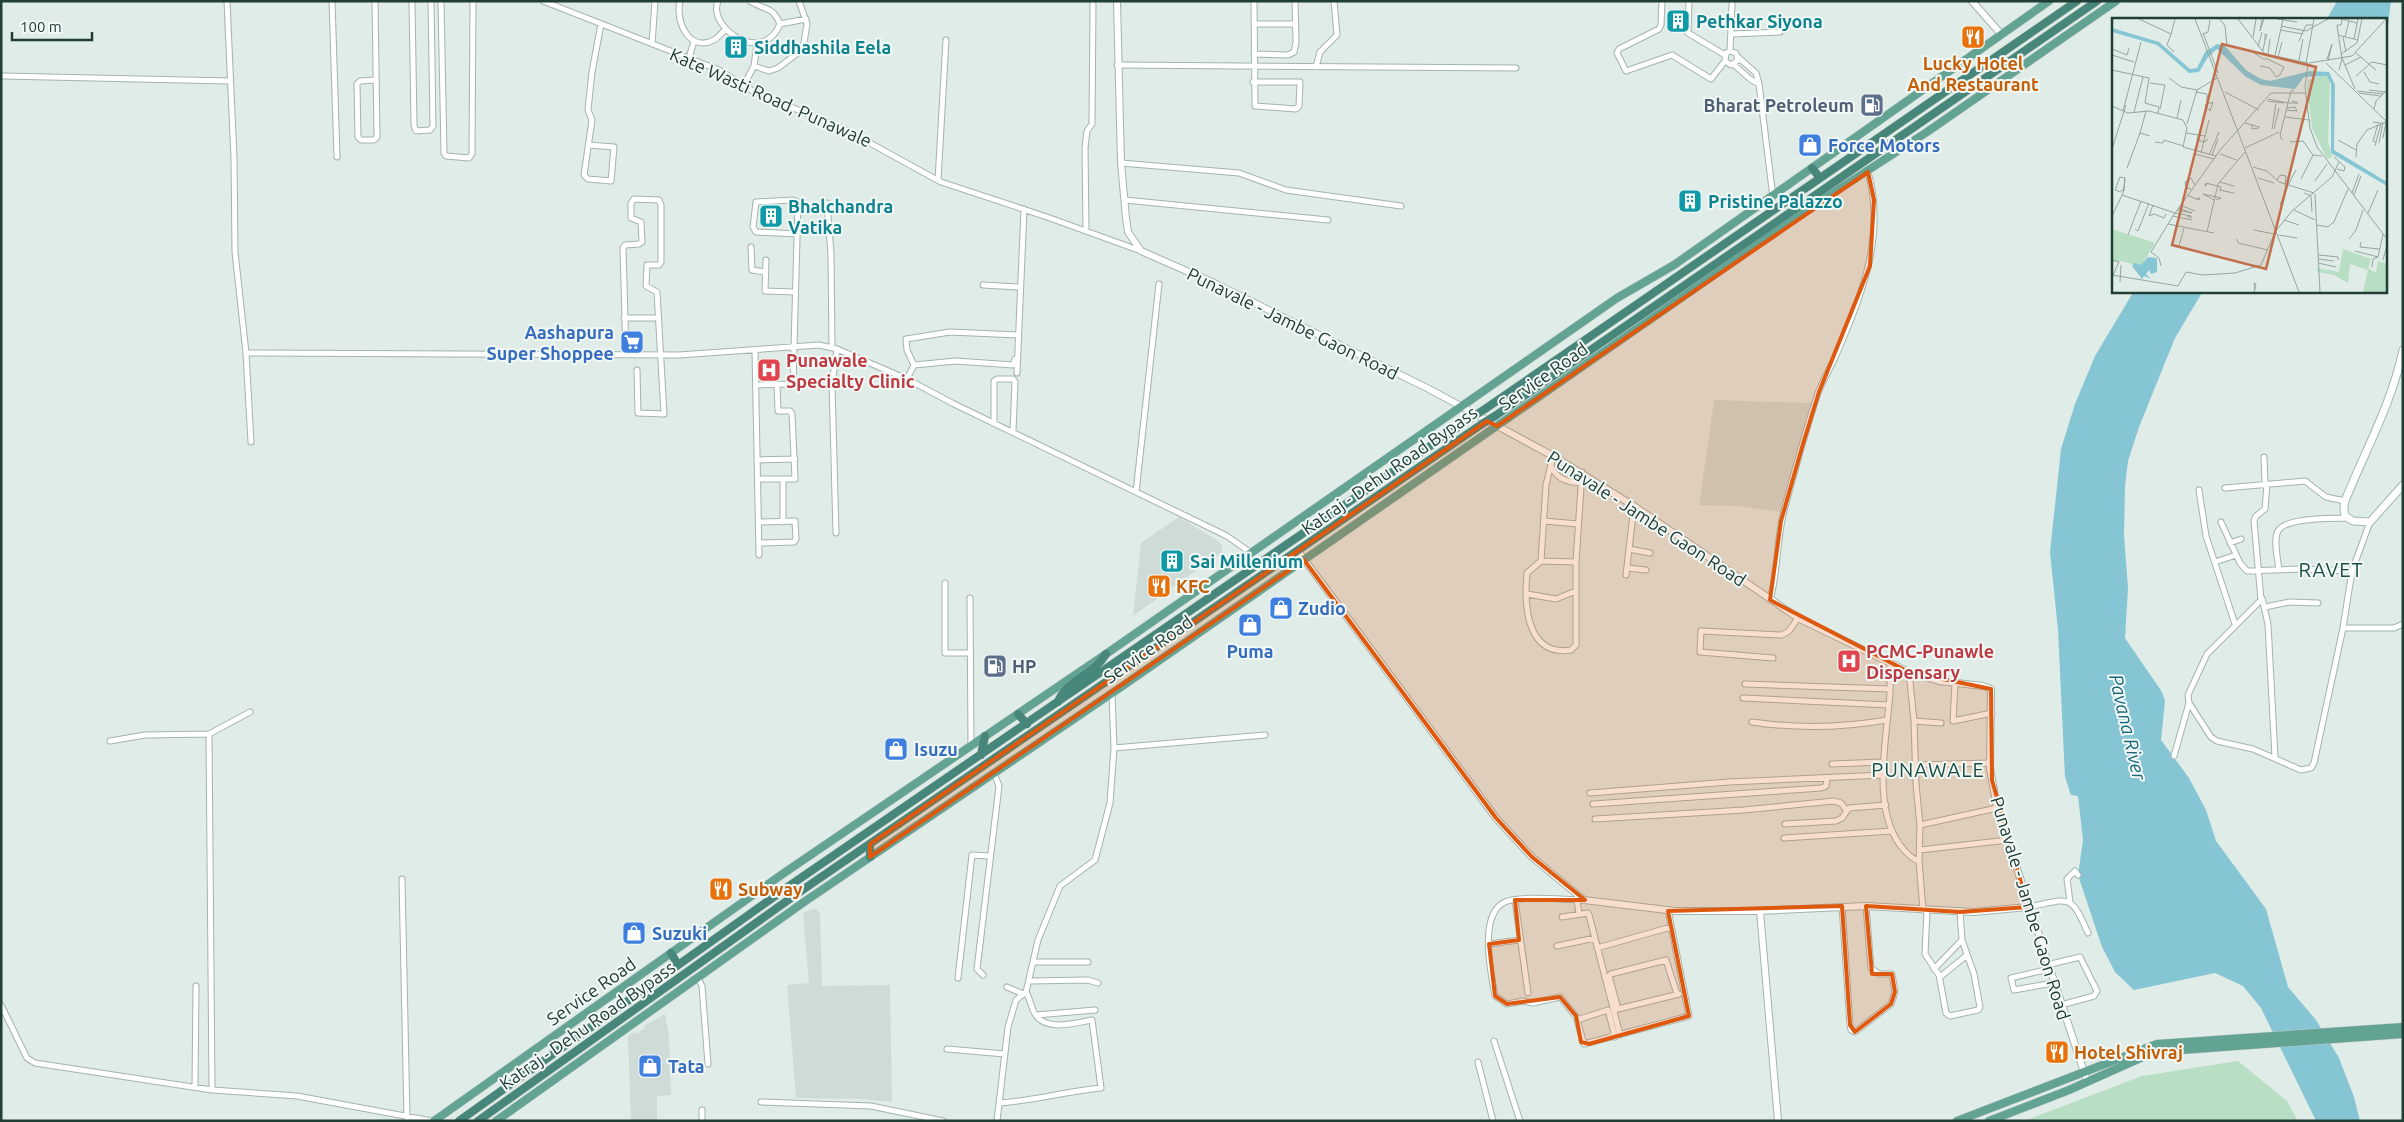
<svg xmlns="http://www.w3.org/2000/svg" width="2404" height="1122" font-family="Ubuntu,sans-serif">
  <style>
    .built { fill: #cedbd6 }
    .green { fill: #b8dec3 }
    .water { fill: #86c5d3 }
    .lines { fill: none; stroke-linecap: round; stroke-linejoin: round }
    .minor-casing { stroke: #a3b4ae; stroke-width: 7 }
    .tertiary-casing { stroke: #a3b4ae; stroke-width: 8 }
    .secondary-casing { stroke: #9eb8af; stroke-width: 9 }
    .primary-casing { stroke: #c1c9c7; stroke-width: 9 }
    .trunk-casing { stroke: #c1c9c7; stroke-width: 9 }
    .minor { stroke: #fff; stroke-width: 5 }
    .tertiary { stroke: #fff; stroke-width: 6 }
    .secondary { stroke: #fff; stroke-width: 7 }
    .primary { stroke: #63a394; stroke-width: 8 }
    .trunk { stroke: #47867a; stroke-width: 8 }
    .trunk-bridge-casing { stroke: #c1c9c7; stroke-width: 9; stroke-linecap: butt }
    .trunk-bridge { stroke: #47867a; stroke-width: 8 }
    .marked { fill: #de580e; fill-opacity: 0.2; stroke: #de580e; stroke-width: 4; stroke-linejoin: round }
    .labels { text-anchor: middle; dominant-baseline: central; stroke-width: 4; stroke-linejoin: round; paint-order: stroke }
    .culture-label { font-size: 18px; font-weight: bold; fill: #0d838f; stroke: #f1f8f5; text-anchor: start }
    .food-label { font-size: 18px; font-weight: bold; fill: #c56008; stroke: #f1f8f5; text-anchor: start }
    .street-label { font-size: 18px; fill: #203d36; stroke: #f1f8f5 }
    .service-label { font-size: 18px; font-weight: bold; fill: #4e5e75; stroke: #f1f8f5; text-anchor: end }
    .shop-label { font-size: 18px; font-weight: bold; fill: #366cbe; stroke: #f1f8f5; text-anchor: start }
    .health-label { font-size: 18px; font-weight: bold; fill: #be3a42; stroke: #f1f8f5; text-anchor: start }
    .water-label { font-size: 19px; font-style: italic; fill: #18677b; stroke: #f1f8f5 }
    .quarter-label { font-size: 20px; letter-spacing: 1px; fill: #1b4f44; stroke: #f1f8f5 }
    .inset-road { fill: none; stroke: #93a6a0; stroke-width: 1 }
    .view { fill: #c16f4c; fill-opacity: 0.15; stroke: #c16f4c; stroke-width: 2.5 }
    .inset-edge { fill: none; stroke: #203d36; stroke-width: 2.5 }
  </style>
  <rect width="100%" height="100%" fill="#e0ece7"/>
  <path class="built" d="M1714,400L1811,403L1780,512L1738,506L1699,505Z
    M1179,517L1218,541L1222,545V552L1133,616L1141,543Z
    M812,909H816L820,914L822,986L890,985L892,1102L861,1099L796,1098L787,985L809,983L803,913Z
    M665,1014L669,1037L671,1095L657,1096V1121H631L628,1036L635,1032L636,1034L645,1028L644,1026Z"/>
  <path class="green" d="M2238,1061L2287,1101L2298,1121H2024L2142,1076Z"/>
  <path class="water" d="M2337,1H2391L2387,33L2385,35V19H2327Z
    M2134,291H2203L2175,338L2139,427L2128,461L2125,486L2124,535L2128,588L2125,638L2162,692L2165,701L2161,740L2189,778L2206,810L2216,841L2266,909L2288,987L2316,1020L2339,1058L2354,1097L2360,1121H2316L2261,1008L2243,986L2215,973L2134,990L2115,972L2102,947L2078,875L2083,840L2078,796L2071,795L2065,777L2058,630L2050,552L2061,449L2075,404L2095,356Z"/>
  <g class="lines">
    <g class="minor-casing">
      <path id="minor" d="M227,1L234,158L235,252L246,353L251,442
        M332,1L337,157
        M375,1L377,137L374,140H361L358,137L357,84L360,81L375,80
        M412,1L414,125L416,131L430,130L433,126L431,1
        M441,1L444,153L446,156L469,158L472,154L473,1
        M543,1L719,70L753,91L848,131L941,182L1047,217L1141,251
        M680,1C675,21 689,53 714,40C718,38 722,32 726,29
        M718,1C707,28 763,66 780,24C772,5 765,11 750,1
        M1662,1L1661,25L1659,29L1619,49L1617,53L1626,71L1672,55L1711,79L1725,61L1726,53L1730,51L1736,53L1738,60L1731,65L1725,61
        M1689,1L1688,33L1725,55
        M780,24L806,19
        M1254,24H1295
        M1733,34L1780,32
        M652,44L655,1
        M1730,51L1732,4
        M1254,54L1288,55L1294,52L1296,42L1295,1
        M689,58L694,41
        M1733,64L1750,79L1759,84L1756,73L1738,57
        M1117,65L1516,68
        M754,66L769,71L778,68L803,49L807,24L799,1
        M1316,67L1320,52L1337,35L1334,1
        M3,76L229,81
        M1253,82H1300L1299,106L1296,109L1255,106L1254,1
        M1759,84L1773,197
        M744,85L754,66L757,44
        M589,145L614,147L611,181L588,179L584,175L592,120L588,110L592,72L601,24
        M1121,163L1239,173L1286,190L1401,206
        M938,180L946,40
        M1125,200L1328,220
        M827,203L831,254L832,348
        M1086,231L1085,148L1087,131L1092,124L1093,4
        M751,247L752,270L765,272
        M766,260L765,291L795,292
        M983,285L1019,287
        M624,318H658
        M755,351L759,555
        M246,353L679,355L819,345L837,349L907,379L954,404L1227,536L1251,553
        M626,354L623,248L625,245L639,244L642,242L641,222L631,218V203L634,199L659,200L661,205V262L659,265H647L646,286L657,292L664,414L638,413L637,370
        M914,365L907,350L906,339L950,332L1018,335
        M1017,373L1024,209
        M907,379L914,365L956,361L1013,365L1015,359
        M756,385L793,384L798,202L793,200L756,202L753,227L756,232L797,234
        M994,422V381L997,379H1013L1015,382L1013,431
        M2264,457L2265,484
        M757,460L795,459
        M1551,466C1556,478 1569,484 1581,482
        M758,479H795L792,414L790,411H778L777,385
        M783,479V522
        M2267,484L2265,509L2256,516L2254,521L2261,600L2207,654L2188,695L2189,703L2211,737L2217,741L2253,749L2301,770L2311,768L2314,763L2343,628L2352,571L2370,522
        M2225,488L2305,481L2326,497L2345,501
        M2199,490L2206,536L2235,624
        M1136,492L1159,284
        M1544,521L1578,524
        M759,522L795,521L796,539L794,542L759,543
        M2221,522L2240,563L2247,571L2302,569L2352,571
        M836,533L832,384L837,349
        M2230,543L2241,539
        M1629,549L1650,553
        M1541,561L1546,485L1553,456
        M1576,562L1541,561L1527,573C1524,604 1526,657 1571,650L1576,645V562L1582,472
        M2215,562L2236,555
        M1627,568L1646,570
        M2279,570C2278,560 2273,540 2278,531C2286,517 2332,519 2347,518
        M1626,575L1634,506
        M945,583V653H970
        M1527,594L1556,599L1576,591
        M970,598L971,746
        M2262,598L2268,624L2275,757
        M1770,600C1779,568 1776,535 1786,503C1796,466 1806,429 1818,393C1822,382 1828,372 1833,362C1859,302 1887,238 1868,172
        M2265,607L2289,602L2318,603
        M2343,628H2394L2403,624
        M1773,658L1700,652L1701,631L1782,635L1789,631L1798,618
        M1890,662C1890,676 1891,690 1889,704C1885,748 1872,814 1904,850C1909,855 1912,859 1919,861
        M1909,672L1914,721L1916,784L1920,825L1919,861L1923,910
        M1745,684L1890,689
        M1955,684L1953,721L1992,713
        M1743,698L1889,705
        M1914,721L1941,723
        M1752,722C1798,729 1841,728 1887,720
        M110,741L145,735L209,734
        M1114,748L1265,735
        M2174,756L2189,703
        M1832,764L1883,762
        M1915,765L1990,763
        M1590,793L1729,782L1883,775
        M1593,804L1821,788L1826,786L1827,779
        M1595,819L1744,810L1834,801L1841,803L1846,810
        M1785,824L1836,821L1842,818L1849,808L1886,805
        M1920,825L1997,808
        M1784,838L1892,831
        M1920,850L2008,840
        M402,879L407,1118
        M1515,900L1528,993
        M1577,900L1579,914
        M2070,902L2067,879L2075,871L2078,875
        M1842,906L1850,1025L1851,1030L1855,1032L1891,1004L1895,992L1892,974H1879L1871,968L1866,906
        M2028,907C2070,899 2070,892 2088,933
        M1927,910L1925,954L1939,975L1946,1013L1950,1016L1978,1010L1980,1007L1974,974L1962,940
        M1562,917L1588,913L1589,915L1620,1035
        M1489,944L1519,940
        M1557,946L1595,938
        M1597,948L1671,927
        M1033,962H1088
        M2047,965L2080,957L2097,991L2094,996L2061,1005
        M1934,969L1962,940L1960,912
        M2049,969L2011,978L2014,990L2053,983
        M983,975L977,969L999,786L994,773
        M1940,977L1967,955
        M698,978L702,986L708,1064
        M958,978L972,855L990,856
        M1029,981L1088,980L1098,983
        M1007,987L1023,994
        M1,1005L27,1058L35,1063L212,1090L297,1096L432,1121
        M1618,1009L1609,976L1611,974L1666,960L1677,994
        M1614,1010L1679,994
        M1036,1015L1095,1010
        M1578,1019L1560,997L1533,1003L1523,1001L1507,1004L1495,996C1491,973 1478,914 1505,902C1520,895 1565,900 1583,900
        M1615,1037L1608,1010L1577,1020L1584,1044L1689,1016L1668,910
        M1494,1041L1520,1121
        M947,1049L1005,1054
        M1478,1062L1493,1121
        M195,1087L196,986
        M212,1090L209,734L250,712
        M761,1102L871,1106L943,1121
        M999,1103C1034,1101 1067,1091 1101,1088L1092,1020C1075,1023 1046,1032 1035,1014C1031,1007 1030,999 1026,992
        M702,1121V1110
        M997,1121L1008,1027L1016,1000L1026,992L1038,940L1060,886L1095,860L1110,803L1114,748L1112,693"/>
    </g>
    <g class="tertiary-casing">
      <path id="tertiary" d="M1117,1L1121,163L1126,218L1128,232L1141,251L1214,283L1429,389L1553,456L1634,506L1798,618L1909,672L1939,681L1983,686L1991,689L1990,768L1997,808L2087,1081
        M1972,1L2001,34
        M1298,551L1496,818L1532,857L1584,900L1675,911H1756L1866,906L1974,912L2028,907
        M1760,911L1778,1121"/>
    </g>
    <g class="secondary-casing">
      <path id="secondary" d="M2403,350C2392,403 2365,451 2345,501C2343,506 2344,511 2345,516L2353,521L2370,522L2403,485"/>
    </g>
    <g class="primary-casing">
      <path id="primary" d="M434,1121L784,873L1106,654L1617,298L1674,265L2049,1
        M496,1121L804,902L1121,687L1822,200L1927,132L2116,1
        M1957,1121L2157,1044L2403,1027
        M1989,1121L2069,1090L2154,1052L2403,1034"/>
    </g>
    <g class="trunk-casing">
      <path id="trunk" d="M1812,168L1820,178
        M1485,409L2077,1
        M1495,416L2097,1
        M1058,702C1065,681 1094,675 1106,654
        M1018,714L1027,724
        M981,755L985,736
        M870,857V844
        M671,953L678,965
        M459,1121L792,884L1471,418
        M478,1121L798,893L1482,424"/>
    </g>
    <use href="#minor" class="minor"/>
    <use href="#tertiary" class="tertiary"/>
    <use href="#secondary" class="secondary"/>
    <use href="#primary" class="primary"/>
    <use href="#trunk" class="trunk"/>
    <g class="trunk-bridge-casing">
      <path id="trunk-bridge" d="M1471,418L1485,409
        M1482,424L1495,416"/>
    </g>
    <use href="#trunk-bridge" class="trunk-bridge"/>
  </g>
  <path class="marked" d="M1868,172L1874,200L1870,266L1819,392L1803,444L1781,521L1770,600L1909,672L1991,689L1992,780L2028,907L1960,912L1866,906L1872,974H1892L1895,992L1891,1004L1855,1032L1850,1025L1842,906L1668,911L1689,1016L1589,1044L1581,1042L1576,1016L1560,997L1507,1004L1495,996L1489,944L1519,940L1515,900H1585L1532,857L1496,818L1304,560L870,857V844L1487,421L1497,426Z"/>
  <defs>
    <g id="building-square" transform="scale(1.25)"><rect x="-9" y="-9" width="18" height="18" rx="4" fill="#0f9aa8" stroke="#f1f8f5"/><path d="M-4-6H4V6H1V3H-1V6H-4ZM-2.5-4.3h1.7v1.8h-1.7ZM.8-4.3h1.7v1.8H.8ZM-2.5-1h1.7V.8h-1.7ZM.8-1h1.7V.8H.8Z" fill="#fff"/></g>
    <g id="restaurant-square" transform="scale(1.25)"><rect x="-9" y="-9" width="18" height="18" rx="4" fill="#e8710a" stroke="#f1f8f5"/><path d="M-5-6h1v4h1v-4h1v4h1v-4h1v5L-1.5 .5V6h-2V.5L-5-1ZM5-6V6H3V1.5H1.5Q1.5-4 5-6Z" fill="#fff"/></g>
    <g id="fuel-square" transform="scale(1.25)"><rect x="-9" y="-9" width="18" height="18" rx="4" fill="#5c6f8a" stroke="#f1f8f5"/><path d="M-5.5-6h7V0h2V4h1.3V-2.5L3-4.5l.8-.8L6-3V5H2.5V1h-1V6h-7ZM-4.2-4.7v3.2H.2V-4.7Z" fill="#fff"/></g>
    <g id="shop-square" transform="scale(1.25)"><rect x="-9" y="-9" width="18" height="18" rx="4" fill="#3f7fe0" stroke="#f1f8f5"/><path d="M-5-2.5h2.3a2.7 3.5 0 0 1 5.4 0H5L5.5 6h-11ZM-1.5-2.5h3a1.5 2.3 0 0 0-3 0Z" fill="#fff"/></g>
    <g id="supermarket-square" transform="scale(1.25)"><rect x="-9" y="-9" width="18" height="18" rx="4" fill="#3f7fe0" stroke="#f1f8f5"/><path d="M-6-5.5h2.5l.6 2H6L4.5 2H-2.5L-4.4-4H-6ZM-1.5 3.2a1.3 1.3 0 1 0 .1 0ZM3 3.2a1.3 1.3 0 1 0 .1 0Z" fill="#fff"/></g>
    <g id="hospital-square" transform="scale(1.25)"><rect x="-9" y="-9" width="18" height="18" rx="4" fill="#e0444e" stroke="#f1f8f5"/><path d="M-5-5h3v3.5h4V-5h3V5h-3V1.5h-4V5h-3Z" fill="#fff"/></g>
  </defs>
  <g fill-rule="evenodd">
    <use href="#building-square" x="1678" y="21"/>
    <use href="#restaurant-square" x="1973" y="37"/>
    <use href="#building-square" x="736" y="47"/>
    <use href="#fuel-square" x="1872" y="105"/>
    <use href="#shop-square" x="1810" y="145"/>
    <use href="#building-square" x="1690" y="201"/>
    <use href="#building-square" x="771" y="216"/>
    <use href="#supermarket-square" x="632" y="342"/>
    <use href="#hospital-square" x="769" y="370"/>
    <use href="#building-square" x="1172" y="561"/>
    <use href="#restaurant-square" x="1159" y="586"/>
    <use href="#shop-square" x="1281" y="608"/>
    <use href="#shop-square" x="1250" y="625"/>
    <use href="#hospital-square" x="1849" y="661"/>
    <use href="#fuel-square" x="995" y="666"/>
    <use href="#shop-square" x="896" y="749"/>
    <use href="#restaurant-square" x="721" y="889"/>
    <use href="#shop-square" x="634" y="933"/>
    <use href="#restaurant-square" x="2057" y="1052"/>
    <use href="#shop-square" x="650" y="1066"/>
  </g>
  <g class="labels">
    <g class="culture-label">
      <text x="1696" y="21">Pethkar Siyona</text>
      <text x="754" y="47">Siddhashila Eela</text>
      <text x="1708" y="201">Pristine Palazzo</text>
      <text x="788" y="206">Bhalchandra<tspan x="788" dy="21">Vatika</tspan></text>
      <text x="1190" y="561">Sai Millenium</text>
    </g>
    <g class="food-label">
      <text x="1973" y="63" text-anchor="middle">Lucky Hotel<tspan x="1973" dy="21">And Restaurant</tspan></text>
      <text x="1176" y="586">KFC</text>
      <text x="738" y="889">Subway</text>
      <text x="2074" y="1052">Hotel Shivraj</text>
    </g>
    <g class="street-label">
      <text transform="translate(771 97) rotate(24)">Kate Wasti Road, Punawale</text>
      <text transform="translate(1293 323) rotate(26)">Punavale - Jambe Gaon Road</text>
      <text transform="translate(1543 376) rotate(-35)">Service Road</text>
      <text transform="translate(1389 470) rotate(-35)">Katraj - Dehu Road Bypass</text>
      <text transform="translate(1647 518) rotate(33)">Punavale - Jambe Gaon Road</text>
      <text transform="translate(1148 649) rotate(-35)">Service Road</text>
      <text transform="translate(2031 908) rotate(73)">Punavale - Jambe Gaon Road</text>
      <text transform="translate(591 991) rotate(-35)">Service Road</text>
      <text transform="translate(587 1025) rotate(-35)">Katraj - Dehu Road Bypass</text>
    </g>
    <g class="service-label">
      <text x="1854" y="105">Bharat Petroleum</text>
      <text x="1012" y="666" text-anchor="start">HP</text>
    </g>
    <g class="shop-label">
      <text x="1828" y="145">Force Motors</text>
      <text x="614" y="332" text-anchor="end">Aashapura<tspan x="614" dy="21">Super Shoppee</tspan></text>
      <text x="1298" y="608">Zudio</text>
      <text x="1250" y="651" text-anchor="middle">Puma</text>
      <text x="914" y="749">Isuzu</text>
      <text x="652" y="933">Suzuki</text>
      <text x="668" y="1066">Tata</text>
    </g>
    <g class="health-label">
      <text x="786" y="360">Punawale<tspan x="786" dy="21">Specialty Clinic</tspan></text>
      <text x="1866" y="651">PCMC-Punawle<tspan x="1866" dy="21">Dispensary</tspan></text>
    </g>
    <g class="water-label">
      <text transform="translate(2128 727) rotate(77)">Pavana River</text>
    </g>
    <g class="quarter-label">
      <text x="2331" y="569">RAVET</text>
      <text x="1928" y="769">PUNAWALE</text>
    </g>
  </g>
  <g transform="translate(2112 18)">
    <rect width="275" height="275" fill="#e0ece7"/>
    <path d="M209,58L216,59L218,65L216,123L220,139L215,141L200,110L195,70L196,62ZM0,211L43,225L29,249L10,243L0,244ZM231,231L259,241L256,250L264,255L266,243L275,246V274H251L256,252L238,246L236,265L222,257L206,254L205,250L227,254Z" fill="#b8dec3"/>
    <path d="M0,10L47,24L78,51L85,50L93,34L105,26L113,28L134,52L149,61L158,63L198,53L217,54L223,67L222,132L275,164V168L219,135V66L215,58L192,59L183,71L149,67L134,59L105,31L96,39L87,54L77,55L45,27L0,14ZM36,239L45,240V254L39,256L37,252L34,256L39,261L32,258L30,261L20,248L22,245L29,247Z" fill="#86c5d3"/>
    <path class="inset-road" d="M27,1L59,16L55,27L62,34M83,1L187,274M108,1L113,8L115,27L139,33L153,42M126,1L153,36L196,45M150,1L148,13L152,1M165,1L185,4M230,1L245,5M169,8L194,13L216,1M168,12L191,16M91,15L106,55M59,16L63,1M91,16L96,14L98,2M226,17L246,22M141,19L144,1M231,19L234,34M233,19L237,3M242,21L246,1M187,23L194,7H201M146,29L150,14M0,31L15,37L17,30M151,33V32L153,23V16L155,17L153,22M244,35L264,52M156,36L158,21M229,36L245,25L250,1M0,37L22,44M163,38L171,1M166,39L170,24M230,40L243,71M215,41L220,26L216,43M187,42L191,21M194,45L202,1M196,45L193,69L198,110L205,129L275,221M197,45L240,38L274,1M214,45L274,103M233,47L249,39M148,48L158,50L164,59L168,57L172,49L153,40M0,52L37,60L33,85L47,89L46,95M227,52L230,41L225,7H229L230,1M252,54L258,64L267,66M244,58L260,44L275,47M57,60L69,69L85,72M38,65L53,67L48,91M257,72L273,74M245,73L271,76M84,74L95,76V83L97,77M113,74L147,92M247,75L268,78M156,81L176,85M155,83L172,85M101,84L93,87L98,93L101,84M177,85H186L180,83M0,88L16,95L37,93L71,102L75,110L71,129L104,138M262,91L264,83L275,72M174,92L185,93L183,89L175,90M11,93L29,24M34,93L28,115L38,118M22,94L31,59M173,99L197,102M65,100L69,82M261,104L269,105L263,128M133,105L147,109V110L140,111V107M75,106L85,72L105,60M160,111L164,86M162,111L167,90M74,115L93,118M86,119L85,122L93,124L96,121M271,120L274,104M170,122L168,117L179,73L182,72M226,122L244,132M43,124L51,125L52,122L71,128M178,124L191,123L201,137L210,138M264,124L261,123L266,106M267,125L271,104M133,130L167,114M0,131L14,87M89,135L97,102M83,136L102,141M108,136L125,142M97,137L107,114M100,137L106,121M222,139L233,149L232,153L225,151M244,139L245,126L255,112L274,104M141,149L155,153L167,164L202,175M15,150L28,115M8,159L3,172L9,174M146,160L162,165M189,161L201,137M165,162L168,157L174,158L173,167M203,163L215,146M107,164L122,168M96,165L93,168L94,165L109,169L108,172M176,167L184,152M79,171L74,170L73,164L79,160L83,167M9,172L12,173L13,160M107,172L122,175M192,175L199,178L200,194M240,175L247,156M203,176L208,274M10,177L63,195M75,177L87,182L88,180L85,181M242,177L249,158M102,182L91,176L109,180L104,182M41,187L37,198L42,196L52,200L54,196M68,187L83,193M168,187L176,168M65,192L80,195L66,190M182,192L203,202M63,195L79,198V200L75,198M256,195L266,172M0,198L11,175L13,160L8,159M61,198L80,202M172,202L187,207M56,206L102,215M221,206L236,171M205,207L216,209L220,205M23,211L26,213L37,185M142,212L162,216M95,214L106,166L133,134M16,217L29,183M167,217L185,220M125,221L126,225L156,232M237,221L244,212L251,192M249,224L248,229L267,231M67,228L72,210M243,233L266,239L261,241L260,249M207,237L226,239V242M266,239L271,216M206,241L222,243M0,242L7,244L1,257M271,242L275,227M206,245L224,249M49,248L47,240L39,234L61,198L109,131L159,75H194M0,257L66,268L74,254L91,257L123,255L149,247L163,214L180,193L220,159L227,144M8,264L9,247M142,274L144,266L142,265L143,272"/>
    <path class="view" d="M110,26L204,49L154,251L60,227Z"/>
    <rect width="275" height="275" class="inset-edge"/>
  </g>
  <rect width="2404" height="1122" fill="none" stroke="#203d36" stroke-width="5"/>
  <path d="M12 32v8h80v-8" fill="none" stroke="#203d36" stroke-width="2.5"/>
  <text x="20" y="32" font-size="15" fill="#203d36" stroke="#f1f8f5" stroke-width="4" paint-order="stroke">100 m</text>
</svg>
